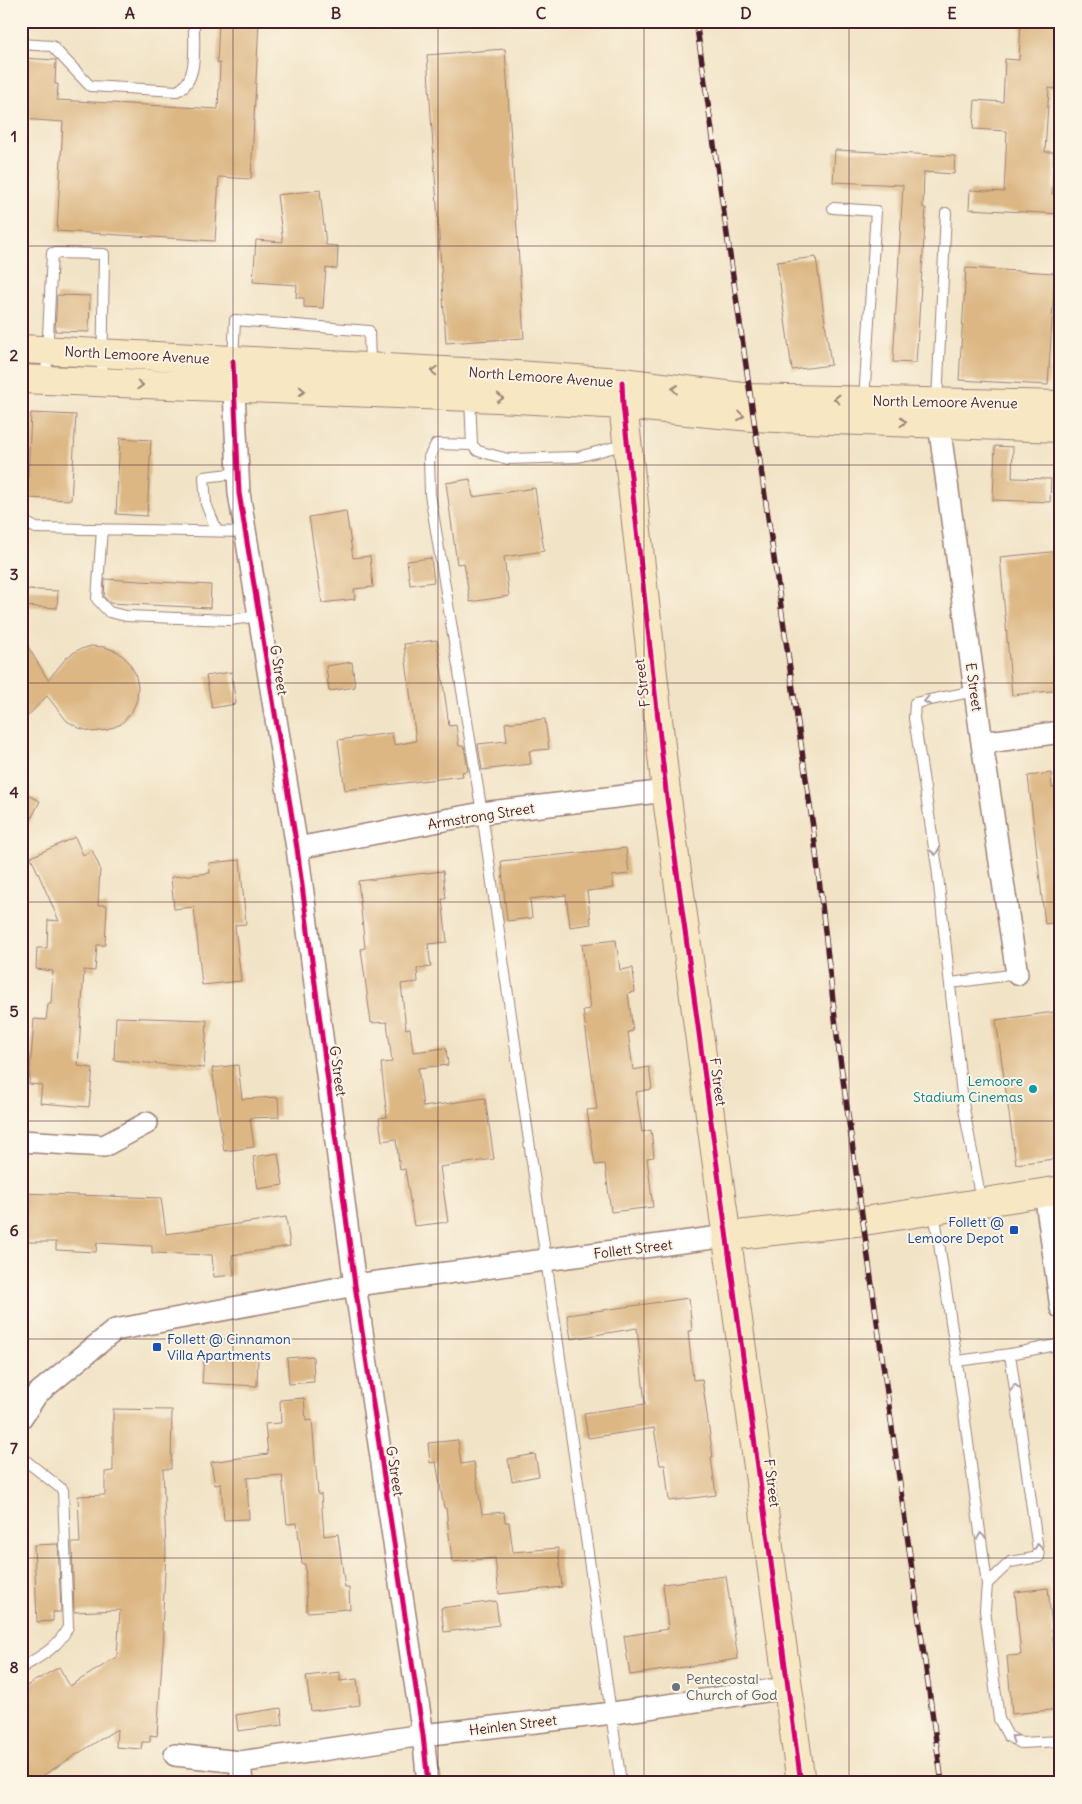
<svg xmlns="http://www.w3.org/2000/svg" width="1082" height="1804" font-family="Delius,sans-serif">
  <style>
    .building { fill: #dcb784 }
    .lines { fill: none; stroke-linecap: round; stroke-linejoin: round }
    .lane-casing { stroke: #9e8178; stroke-width: 12 }
    .street-casing { stroke: #9e8178; stroke-width: 24 }
    .secondary-casing { stroke: #9e8178; stroke-width: 30 }
    .lane { stroke: #fff; stroke-width: 10 }
    .street { stroke: #fff; stroke-width: 21 }
    .secondary { stroke: #f7e8c3; stroke-width: 28 }
    .rail-casing { stroke: #4a1f2b; stroke-width: 5.5 }
    .rail { stroke: #fcf5e5; stroke-width: 4; stroke-dasharray: 11; stroke-linecap: butt }
    .cycleway-casing { stroke: #fcf5e5; stroke-width: 8 }
    .cycleway { stroke: #d6006c; stroke-width: 5 }
    .oneway { stroke: #a08477 }
    .oneway2 { stroke: #ae9aa0 }
    .grid { fill: none; stroke: #4a1f2b; stroke-width: 1; stroke-opacity: 0.55 }
    .culture-dot { fill: #0f9aa8; stroke: #fcf5e5; stroke-width: 2 }
    .transit-dot { fill: #1a4fb4; stroke: #fcf5e5; stroke-width: 2 }
    .worship-dot { fill: #6b7280; stroke: #fcf5e5; stroke-width: 2 }
    .labels { text-anchor: middle; dominant-baseline: central; stroke-width: 4; stroke-linejoin: round; paint-order: stroke }
    .street-label { font-size: 14px; fill: #4a1f2b; stroke: #fcf5e5 }
    .culture-label { font-size: 14px; fill: #0d838f; stroke: #fcf5e5; text-anchor: end }
    .transit-label { font-size: 14px; fill: #164399; stroke: #fcf5e5; text-anchor: end }
    .worship-label { font-size: 14px; fill: #5b616d; stroke: #fcf5e5; text-anchor: start }
    .neatline { fill: none; stroke: #4a1f2b; stroke-width: 2 }
    .grid-label { font-size: 16px; text-anchor: middle; font-weight: bold; fill: #4a1f2b }
  </style>
  <rect width="100%" height="100%" fill="#fcf5e5"/>
  <filter id="ink" filterUnits="userSpaceOnUse"><feTurbulence type="fractalNoise" baseFrequency=".02" numOctaves="2"/><feDisplacementMap in="SourceGraphic" scale="10" xChannelSelector="R" yChannelSelector="G"/><feConvolveMatrix kernelMatrix="1 2 1 2 8 2 1 2 1" color-interpolation-filters="sRGB"/></filter>
  <filter id="wash" filterUnits="userSpaceOnUse"><feTurbulence type="fractalNoise" baseFrequency=".0096" numOctaves="4" result="noise"/><feDisplacementMap in="SourceGraphic" scale="20" xChannelSelector="R" yChannelSelector="G"/><feGaussianBlur stdDeviation="1.12" result="paint"/><feColorMatrix in="noise" values="0 0 0 0 0 0 0 0 0 0 0 0 0 0 0 0 0 1.4 0 .05"/><feComposite in="paint" operator="in"/></filter>
  <g filter="url(#wash)">
    <rect width="100%" height="100%" fill="#f1e3c6"/>
    <g id="blocks">
      <path class="building" d="M219,21H259L251,179L219,177L215,241L57,231L63,122L21,119V58L56,60L55,84H58L57,100L218,109L220,63H217Z
        M1021,21H1061L1056,89L1049,88L1045,152H1054L1052,194L1061,195V214L969,209L970,190L1004,192L1007,131L973,129L975,100L1003,102L1005,59L1019,60Z
        M505,49L524,338L446,343L427,55Z
        M835,150L955,156L954,174L924,172L923,208H926L916,363L893,362L903,185L833,182Z
        M320,190L326,245L338,246L337,269L326,268L323,308L304,307V298H296L297,285L253,282L256,240L283,242L277,195Z
        M816,257L831,365L792,370L777,262Z
        M966,268L1055,273L1048,385L959,380Z
        M57,295L90,296L89,332L55,331Z
        M31,413L76,415L71,500L27,498Z
        M120,438L151,440L147,516L116,514Z
        M995,446L1013,447L1012,478L1051,479L1050,502L993,500Z
        M470,479L473,497L535,488L544,551L504,557L509,596L470,602L464,563L457,564L446,483Z
        M346,511L353,558L370,556L373,587L354,589L355,599L322,603L309,517Z
        M1061,551V690L1012,695L1000,557Z
        M431,558L434,582L410,585L407,561Z
        M105,579L211,585L210,608L110,603L104,597Z
        M21,589L58,591L57,608L21,606Z
        M21,635L48,680L67,657L78,650L91,646L105,647L118,652L128,661L135,673L138,686L137,700L131,713L121,724L107,730L93,732L79,728L67,721L47,696L21,723Z
        M437,640L449,726L456,725L459,746H464L468,771L462,772L463,776L345,790L338,740L392,733L394,745L416,741L404,644Z
        M352,662L355,687L329,691L326,666Z
        M231,672L236,704L212,708L206,676Z
        M545,719L549,749L529,751L531,764L482,770L478,744L507,741L505,723Z
        M1051,773L1052,788L1061,787V922L1045,924L1028,776Z
        M21,792L40,801L21,840Z
        M75,837L83,855L92,850L100,868L98,905H107L105,945H97L95,971L84,970L78,1066L93,1068L89,1107L40,1103L42,1085L29,1084L34,1019L46,1020L48,1004H51L53,971L36,969L37,948H47L48,920L59,921L31,857Z
        M626,848L629,874L612,876L614,888L587,891L591,924L570,927L566,895L530,899L532,918L507,921L501,861Z
        M240,860L246,924L235,925L241,981L202,985L194,907L174,909L171,877L210,873L209,863Z
        M443,871L446,899H442L447,942L428,944L431,967L417,969L418,982L401,984L406,1029L410,1028L413,1052L446,1048L448,1065L418,1068L423,1107L485,1098L494,1159L440,1167L448,1222L414,1226L405,1169L400,1170L396,1139L382,1141L379,1118L387,1117L381,1063L392,1062L387,1022L371,1023L361,949L365,948L358,881Z
        M616,940L620,970L633,968L635,992L628,993L633,1031L628,1032L633,1070L649,1067L652,1089L636,1092L642,1132L651,1130L654,1157L647,1158L653,1207L611,1212L605,1164L595,1165L587,1110L597,1109L583,1010L590,1009L582,944Z
        M1061,1011V1158L1016,1164L996,1020Z
        M116,1017L207,1020L204,1068L114,1060Z
        M238,1065L242,1099L278,1097L279,1117L250,1118L254,1147L224,1151L212,1068Z
        M278,1153L283,1185L258,1189L253,1157Z
        M21,1193L161,1198L166,1234L286,1217L290,1246L232,1255L234,1275L214,1277L212,1255L152,1253V1246L97,1243L96,1252L56,1250V1242H21Z
        M689,1298L692,1331H688L693,1380L702,1379L713,1457H711L716,1495L669,1501L665,1465H660L654,1428L588,1438L584,1413L645,1404L637,1328L571,1339L567,1315Z
        M204,1354L258,1356L257,1386L202,1383Z
        M313,1356L314,1382L289,1384L287,1358Z
        M304,1398L306,1421L312,1420L318,1495L321,1494L324,1536L338,1534L345,1588H349L350,1609L307,1612L305,1564H302L297,1523L287,1524L282,1475L247,1478L249,1519L224,1520L221,1484L215,1485L211,1462L268,1454L265,1424L281,1423L280,1400Z
        M113,1409L172,1410L171,1469H163L166,1552L162,1631H164L157,1736L150,1735V1742H142L141,1749L116,1747L117,1729L31,1783H21V1689L59,1667L70,1686L117,1657L120,1610L74,1612L72,1543H80L78,1496L105,1495V1472L113,1471Z
        M458,1440L461,1464L474,1462L482,1514L504,1512L505,1522H509L513,1552L558,1548L562,1587L499,1594L495,1558L452,1562L446,1508H444L436,1462L430,1463L428,1443Z
        M535,1454L539,1476L512,1481L508,1459Z
        M58,1544L61,1612H53V1621L37,1622L34,1545Z
        M726,1576L738,1659L630,1675L624,1636L668,1629L663,1584Z
        M1048,1588L1060,1709L1012,1714L1007,1656L1021,1655L1015,1592Z
        M496,1601L499,1625L444,1632L441,1608Z
        M340,1672V1681L357,1679L360,1705L311,1711L306,1676Z
        M281,1708L283,1725L238,1731L236,1715Z"/>
    </g>
  </g>
  <g filter="url(#ink)">
    <use href="#blocks" fill-opacity="0" stroke="#9e8178" stroke-width="1"/>
    <g class="lines">
      <g class="lane-casing">
        <path id="lane" d="M21,44L52,46L90,86L177,91C200,81 193,42 194,21
          M833,208L876,211L864,400
          M233,360L235,320L369,331L370,366
          M46,378L52,253L104,254L102,382
          M470,398L472,445L478,451L508,459L578,457L626,444
          M937,401L946,213
          M472,445L436,444L429,457L430,494L482,813L621,1783
          M21,520L36,528L245,532
          M102,529L97,599L109,612L126,616L230,620L259,616
          M217,531L206,504L204,477L238,473
          M975,691L915,703L914,718L937,867L963,1103L981,1201
          M951,983L1017,974
          M934,1211L957,1361L1010,1354L1061,1344
          M1010,1354L1039,1557L1010,1562L987,1584L985,1610L999,1719L1008,1736L1021,1743L1061,1741
          M957,1361L987,1584
          M21,1457L63,1490L68,1627C58,1648 41,1656 21,1668"/>
      </g>
      <g class="street-casing">
        <path id="street" d="M233,372L239,493L297,848L355,1285L423,1735L428,1783
          M937,409L982,743L1017,974
          M982,743L1061,732
          M297,848L482,813L666,791
          M21,1141L104,1146L147,1123
          M1045,1192L1061,1308
          M21,1418L37,1394L115,1330L355,1285L728,1236
          M175,1755L240,1762L423,1735L613,1713L787,1688
          M240,1762L242,1783"/>
      </g>
      <g class="secondary-casing">
        <path id="secondary" d="M21,349L501,374L622,382L750,398L1061,405
          M21,379L497,398L623,405L752,417L1061,428
          M622,382L623,405L666,791L801,1783
          M728,1236L864,1221L1061,1190"/>
      </g>
      <use href="#lane" class="lane"/>
      <use href="#street" class="street"/>
      <use href="#secondary" class="secondary"/>
      <g class="rail-casing">
        <path id="rail" d="M696,21L813,827L838,1044L942,1783"/>
      </g>
      <use href="#rail" class="rail"/>
      <g class="cycleway-casing">
        <path id="cycleway" d="M233,361L239,493L297,848L355,1285L423,1735L428,1783
          M622,382L623,405L666,791L801,1783"/>
      </g>
      <use href="#cycleway" class="cycleway"/>
    </g>
    <defs><path id="oneway-chevron" d="M-2-3.5L2.5 0L-2 3.5" fill="none" stroke-width="1.6" stroke-linecap="round" stroke-linejoin="round" transform="scale(1.25)"/></defs>
    <g class="oneway">
      <use href="#oneway-chevron" transform="translate(434 371) rotate(-178)"/>
      <use href="#oneway-chevron" transform="translate(140 385) rotate(2)"/>
      <use href="#oneway-chevron" transform="translate(675 389) rotate(-173)"/>
      <use href="#oneway-chevron" transform="translate(302 391) rotate(2)"/>
      <use href="#oneway-chevron" transform="translate(500 398) rotate(3)"/>
      <use href="#oneway-chevron" transform="translate(837 399) rotate(-179)"/>
      <use href="#oneway-chevron" transform="translate(741 416) rotate(5)"/>
      <use href="#oneway-chevron" transform="translate(903 422) rotate(2)"/>
    </g>
    <g class="oneway2">
      <use href="#oneway-chevron" transform="translate(927 701) rotate(168)"/>
      <use href="#oneway-chevron" transform="translate(935 852) rotate(81)"/>
      <use href="#oneway-chevron" transform="translate(1015 1387) rotate(-99)"/>
      <use href="#oneway-chevron" transform="translate(981 1536) rotate(-98)"/>
      <use href="#oneway-chevron" transform="translate(1038 1547) rotate(-97)"/>
      <use href="#oneway-chevron" transform="translate(1014 1738) rotate(-146)"/>
    </g>
  </g>
  <path class="grid" d="M233,21V1783M438,21V1783M644,21V1783M849,21V1783M21,246H1061M21,465H1061M21,683H1061M21,902H1061M21,1121H1061M21,1339H1061M21,1558H1061"/>
  <circle class="culture-dot" cx="1033" cy="1089" r="5"/>
  <g class="transit-dot">
    <rect x="1009" y="1225" width="10" height="10" rx="2.5"/>
    <rect x="152" y="1342" width="10" height="10" rx="2.5"/>
  </g>
  <circle class="worship-dot" cx="676" cy="1687" r="5"/>
  <g class="labels">
    <g class="street-label">
      <text transform="translate(137 355) rotate(3)">North Lemoore Avenue</text>
      <text transform="translate(541 377) rotate(4)">North Lemoore Avenue</text>
      <text transform="translate(945 402) rotate(1)">North Lemoore Avenue</text>
      <text transform="translate(279 670) rotate(81)">G Street</text>
      <text transform="translate(642 683) rotate(-97)">F Street</text>
      <text transform="translate(974 687) rotate(82)">E Street</text>
      <text transform="translate(481 816) rotate(-9)">Armstrong Street</text>
      <text transform="translate(338 1071) rotate(82)">G Street</text>
      <text transform="translate(718 1082) rotate(82)">F Street</text>
      <text transform="translate(633 1249) rotate(-7)">Follett Street</text>
      <text transform="translate(395 1471) rotate(81)">G Street</text>
      <text transform="translate(772 1483) rotate(83)">F Street</text>
      <text transform="translate(513 1725) rotate(-7)">Heinlen Street</text>
    </g>
    <g class="culture-label">
      <text x="1023" y="1081">Lemoore<tspan x="1023" dy="16">Stadium Cinemas</tspan></text>
    </g>
    <g class="transit-label">
      <text x="1004" y="1222">Follett @<tspan x="1004" dy="16">Lemoore Depot</tspan></text>
      <text x="167" y="1339" text-anchor="start">Follett @ Cinnamon<tspan x="167" dy="16">Villa Apartments</tspan></text>
    </g>
    <g class="worship-label">
      <text x="686" y="1679">Pentecostal<tspan x="686" dy="16">Church of God</tspan></text>
    </g>
  </g>
  <rect width="1082" height="1804" fill="none" stroke="#fcf5e5" stroke-width="55"/>
  <rect x="28" y="28" width="1026" height="1748" class="neatline"/>
  <g class="grid-label">
    <text x="130" y="19">A</text>
    <text x="336" y="19">B</text>
    <text x="541" y="19">C</text>
    <text x="746" y="19">D</text>
    <text x="952" y="19">E</text>
    <text x="14" y="142">1</text>
    <text x="14" y="361">2</text>
    <text x="14" y="580">3</text>
    <text x="14" y="798">4</text>
    <text x="14" y="1017">5</text>
    <text x="14" y="1236">6</text>
    <text x="14" y="1454">7</text>
    <text x="14" y="1673">8</text>
  </g>
</svg>
